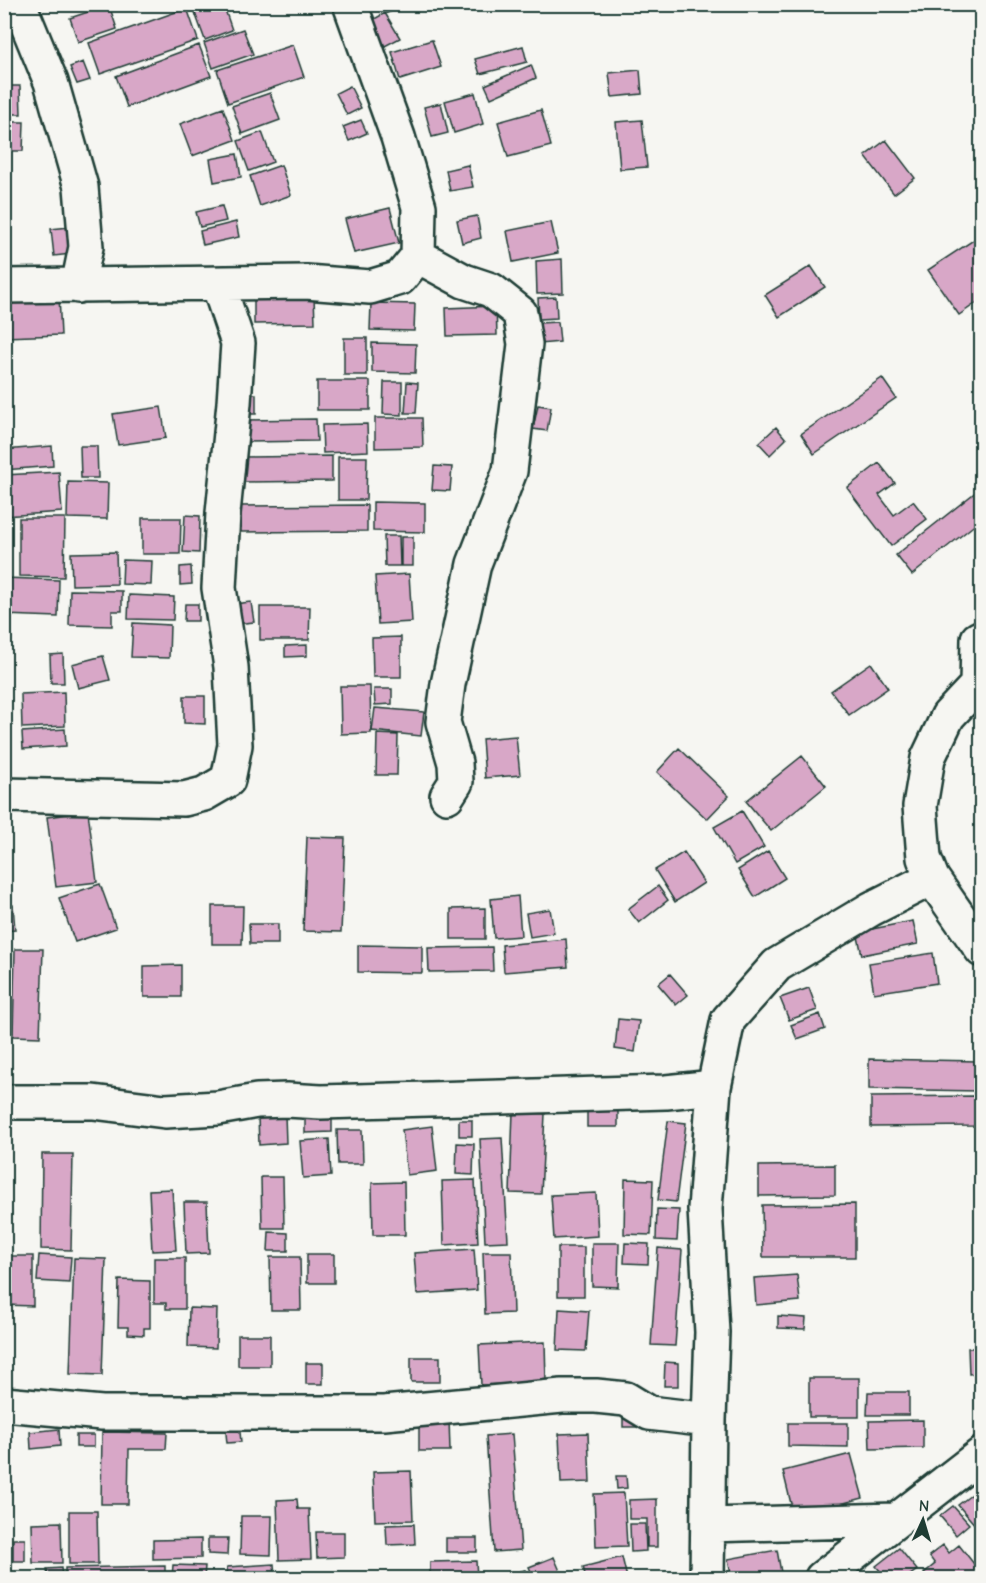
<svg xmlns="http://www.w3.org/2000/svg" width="986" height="1583" font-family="'Comic Neue',sans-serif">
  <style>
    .building { fill: #d8a7c7; stroke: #1f3d34; stroke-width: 1.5 }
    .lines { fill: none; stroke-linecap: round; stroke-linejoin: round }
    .minor-casing { stroke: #1f3d34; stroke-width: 38 }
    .minor { stroke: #f6f6f2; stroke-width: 33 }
  </style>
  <rect width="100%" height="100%" fill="#f6f6f2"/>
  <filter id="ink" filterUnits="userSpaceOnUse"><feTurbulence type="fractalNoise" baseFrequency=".0167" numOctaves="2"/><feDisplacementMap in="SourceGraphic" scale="12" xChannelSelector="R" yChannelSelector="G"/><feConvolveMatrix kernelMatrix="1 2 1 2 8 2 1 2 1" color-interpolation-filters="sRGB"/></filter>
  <g filter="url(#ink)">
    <path class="building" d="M208,4H223L232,30L205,40L194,10Z
      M383,4H410L387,13Z
      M109,5L117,29L78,42L70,18Z
      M187,8L198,40L100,74L89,43Z
      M385,13L400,38L383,47L369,22Z
      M243,29L253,54L213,68L204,43Z
      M432,40L441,67L400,80L392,52Z
      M199,45L211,76L127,107L116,76Z
      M293,45L304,77L228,103L217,70Z
      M523,46L527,62L480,74L475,59Z
      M83,62L90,80L77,84L70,67Z
      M531,65L536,78L491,98L485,85Z
      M640,70L642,94L612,97L609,73Z
      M4,86H20L21,114H4Z
      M350,86L361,108L347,115L336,93Z
      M270,93L280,120L242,134L232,106Z
      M475,93L483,124L454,133L445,101Z
      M441,103L448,133L432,137L424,107Z
      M223,108L235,140L192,156L180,124Z
      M541,110L551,146L508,157L498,122Z
      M361,120L367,133L349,141L343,127Z
      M642,120L647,167L620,169L616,122Z
      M4,122H24L23,151H4Z
      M262,132L273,162L249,171L238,141Z
      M886,140L915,178L894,194L865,156Z
      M237,154L241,177L214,182L210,159Z
      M281,165L291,195L260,206L250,176Z
      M468,165L473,187L450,191L446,170Z
      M222,206L226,221L200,227L196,212Z
      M390,208L399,243L354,253L345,219Z
      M477,216L481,238L462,243L457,220Z
      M236,222L239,237L203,245L200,231Z
      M551,222L558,253L513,262L507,231Z
      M69,227L71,254L54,256L51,229Z
      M975,239L982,249V299L959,315L928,270Z
      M562,259L563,293L537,294L536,261Z
      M811,266L825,287L779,317L765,295Z
      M59,296L61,335L4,337V298Z
      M314,297L315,323L254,324V298Z
      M556,297L557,318L539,319L538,298Z
      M371,303L415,304L414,331L370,330Z
      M496,306L497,335L447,336L446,308Z
      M558,322L560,342L540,344L539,323Z
      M344,338H367V375H344Z
      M372,343L416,344L415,373L372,372Z
      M882,378L896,398L814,454L801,434Z
      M317,381H370V410H317Z
      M384,382H402V415L383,414Z
      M407,382L418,383L416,413H405Z
      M237,394H256V414H237Z
      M538,405L551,407L547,431L533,429Z
      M161,407L166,438L118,445L113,414Z
      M375,418H422L423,447L375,448Z
      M316,419L317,441L238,442V420Z
      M367,424L368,451L323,453L322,425Z
      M776,427L786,439L770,455L759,443Z
      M52,446L53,466L4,470V450Z
      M80,446H97L98,478H81Z
      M332,456V481L242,482V457Z
      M338,457H367L366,500H338Z
      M879,463L895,483L879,495L894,515L913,501L927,519L891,546L847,488Z
      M434,466L452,467L450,491L432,490Z
      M59,472L62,512L4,516V475Z
      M68,482L108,483L107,519L67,518Z
      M982,487V519L912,575L896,555Z
      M373,502L425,503V532L373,531Z
      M367,505V531L241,532V506Z
      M185,515L200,516L199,553L183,552Z
      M19,518H65L64,577L19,576Z
      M142,518H181L180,554H142Z
      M384,536H399L400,566H385Z
      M401,537H413V566H401Z
      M116,552L117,584L72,585L71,553Z
      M123,560L152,561L151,585L122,584Z
      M191,566L192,584L180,585V567Z
      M409,574L412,622L378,624L375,576Z
      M4,578L59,580L58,617L4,615Z
      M70,590L122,591V611H112V626L69,625Z
      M129,595L174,597L173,620L128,619Z
      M251,602L254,622L235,624L233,604Z
      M185,604H198V621H184Z
      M260,607H310L309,640H260Z
      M133,623L170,625L169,658L131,657Z
      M401,637V677H373L372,638Z
      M307,645V656L285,657V646Z
      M63,654L64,683H51L50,655Z
      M103,656L110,680L78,688L72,664Z
      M871,663L888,688L849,715L831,691Z
      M340,686H370L371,733L341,734Z
      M374,689H392V704L375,705Z
      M64,692L65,726L22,728L21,694Z
      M184,696H205V724L184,723Z
      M375,708L424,712L421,736L372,731Z
      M65,729L66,746L23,749L22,732Z
      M377,734L398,735L397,775H376Z
      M516,736L520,775L485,778L482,739Z
      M679,748L729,796L707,819L657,772Z
      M802,756L826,786L771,831L746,801Z
      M742,811L764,847L735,864L714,827Z
      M88,812L97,882L56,887L47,817Z
      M307,837L345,838L341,932L303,931Z
      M768,851L785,878L755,897L738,870Z
      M684,852L704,883L675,902L655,870Z
      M100,884L116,928L75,942L59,898Z
      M658,886L668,900L639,923L628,909Z
      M518,896L521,936L494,938L491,899Z
      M13,905L15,930L4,931V906Z
      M212,906H243L242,944H212Z
      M485,908V939H451V909Z
      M550,909L554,933L530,937L526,913Z
      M913,921L918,944L862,955L857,932Z
      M249,924H278V944H250Z
      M566,939L568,967L504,972L502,945Z
      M358,945L422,946V973L358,972Z
      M492,947L493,971L429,972L428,948Z
      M15,949H43L40,1037L13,1036Z
      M933,953L937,983L874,993L869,963Z
      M181,965V997H144V966Z
      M670,974L688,995L676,1005L658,984Z
      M809,988L817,1010L789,1020L780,998Z
      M820,1014L825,1029L797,1039L791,1025Z
      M618,1019L639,1021L635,1052L615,1049Z
      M869,1059L979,1061V1091L869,1089Z
      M976,1096V1126L871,1127V1097Z
      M587,1109H618V1127H587Z
      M513,1112L545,1114L541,1194L510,1193Z
      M332,1114V1132L305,1133V1115Z
      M285,1115L286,1143L259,1145L258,1116Z
      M459,1120H472V1136H459Z
      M668,1121L686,1123L676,1202L658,1200Z
      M432,1126L437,1171L407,1175L402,1130Z
      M337,1130H362L363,1164H338Z
      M502,1138L508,1241L485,1242L480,1139Z
      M329,1139L331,1176L303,1178L300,1141Z
      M457,1143L474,1144L473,1175L456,1174Z
      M42,1154H73L71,1250L41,1249Z
      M835,1165V1195L759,1196V1166Z
      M261,1177H283L284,1228H262Z
      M625,1179L653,1180L651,1235L624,1234Z
      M475,1180L478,1243L444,1245L442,1181Z
      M404,1182L405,1235H373L372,1183Z
      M172,1189L176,1250L152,1251L149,1190Z
      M596,1193L598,1236L554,1239L551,1195Z
      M184,1202H207L209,1253L186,1254Z
      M855,1204V1257H763L762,1205Z
      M657,1209L679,1210L677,1241L656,1240Z
      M269,1232L288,1233V1251H268Z
      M592,1243H619L618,1287L592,1286Z
      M625,1243L649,1244L648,1264L624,1263Z
      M558,1247H584V1296H558Z
      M658,1248L682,1250L675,1346L651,1345Z
      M474,1249L477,1290L417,1294L414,1253Z
      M483,1252H511L513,1313L485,1314Z
      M307,1254H334V1283H307Z
      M39,1255L71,1257L69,1283L37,1281Z
      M6,1256H33V1306L5,1305Z
      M270,1257H300L301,1310H271Z
      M74,1258L106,1259L102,1375L70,1374Z
      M154,1258H185V1309H166V1303H154Z
      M797,1275L800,1301L756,1305L754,1278Z
      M119,1280L150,1281V1328H144V1335L128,1334V1327H118Z
      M189,1308L217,1309L216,1348L188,1347Z
      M559,1309L589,1311L586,1351L557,1350Z
      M778,1316L806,1318L805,1329L778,1328Z
      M238,1335H270V1366H238Z
      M545,1342L546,1382L481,1385L479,1345Z
      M968,1348H982V1373L969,1374Z
      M411,1357H440V1382H411Z
      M665,1362L678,1363V1386H664Z
      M306,1363H323V1384H306Z
      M809,1378H859V1417H809Z
      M868,1392H909V1415H867Z
      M642,1416L643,1427H623V1417Z
      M419,1419H449L450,1451H419Z
      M923,1420V1448L870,1449L869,1421Z
      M239,1422L241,1442L227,1443L225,1424Z
      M788,1423H848V1447L788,1446Z
      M59,1429L60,1446L31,1449L30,1432Z
      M102,1432L167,1433L166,1449H129L128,1504H101Z
      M588,1433L590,1482L561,1483L559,1434Z
      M512,1434L521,1550L494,1552L486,1436Z
      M76,1435H94V1447H76Z
      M851,1454L863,1498L794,1516L783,1471Z
      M411,1471L413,1520L375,1521L373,1472Z
      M616,1476H626L627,1488L617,1489Z
      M975,1492L982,1500V1533L958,1505Z
      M624,1493L627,1546L596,1547L594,1494Z
      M297,1499L298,1509H309L311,1559L279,1560L277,1500Z
      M657,1499V1547H647V1519H629V1500Z
      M953,1506L969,1524L956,1535L940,1516Z
      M69,1511H97L98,1564H69Z
      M241,1516H272L271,1555L240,1554Z
      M61,1522L62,1563H33L32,1523Z
      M414,1524L415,1544L387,1545L386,1525Z
      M630,1524H645L646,1551L631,1552Z
      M316,1532H344V1557L317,1558Z
      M208,1538H228L227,1555L208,1554Z
      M446,1538H477V1552H446Z
      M13,1539H25V1561H13Z
      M201,1539V1558L153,1559V1540Z
      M943,1545L949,1553L959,1545L982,1574V1578H929L924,1573L935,1564L929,1556Z
      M899,1548L917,1570L906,1578H886L876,1566Z
      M777,1550L782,1578H732L728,1559Z
      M554,1557L563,1578H534L529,1567Z
      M622,1557L627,1578H586L583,1567Z
      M476,1561L477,1578H430V1562Z
      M274,1564L275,1578H228L227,1567Z
      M173,1565L205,1566L204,1578H172Z
      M165,1566V1578H65V1568Z
      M61,1568L62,1578H48L47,1569Z
      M525,1570L528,1578H497Z"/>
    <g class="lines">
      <g class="minor-casing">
        <path id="minor" d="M19,4L51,82L81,187L86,247L78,286
          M418,256L464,281L491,290L520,313L525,344L510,471L474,564L448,684L443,722L455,763L456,782L447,796
          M4,286L306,282L370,287L400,278L418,256L419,207L398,137L350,4
          M982,637L978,639L977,685L948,716L928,758L920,806L924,858L932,878L982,950
          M4,795L184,799L204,794L228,780L235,745L231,667L219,588L223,513L234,403L238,343L218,284
          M714,1087L728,1020L777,965L871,909L932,878
          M4,1102H93L165,1111L218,1108L257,1101L287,1100L321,1102L501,1097L666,1092L714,1087L705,1209L712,1332L709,1420
          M4,1404L102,1413H384L562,1396H596L626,1399L649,1413L709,1420L707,1578
          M708,1525L896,1520
          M822,1578L982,1454"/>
      </g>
      <use href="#minor" class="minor"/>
    </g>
  </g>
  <rect width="986" height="1583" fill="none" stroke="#f6f6f2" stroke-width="24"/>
  <rect x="12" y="12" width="962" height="1559" fill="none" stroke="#1f3d34" stroke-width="2" filter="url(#ink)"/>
  <g transform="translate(923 1520) rotate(4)" stroke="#f6f6f2" stroke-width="4.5" paint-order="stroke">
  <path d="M0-4.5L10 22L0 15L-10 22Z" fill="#1f3d34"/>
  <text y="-9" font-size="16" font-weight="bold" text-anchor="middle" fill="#1f3d34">N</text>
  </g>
</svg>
